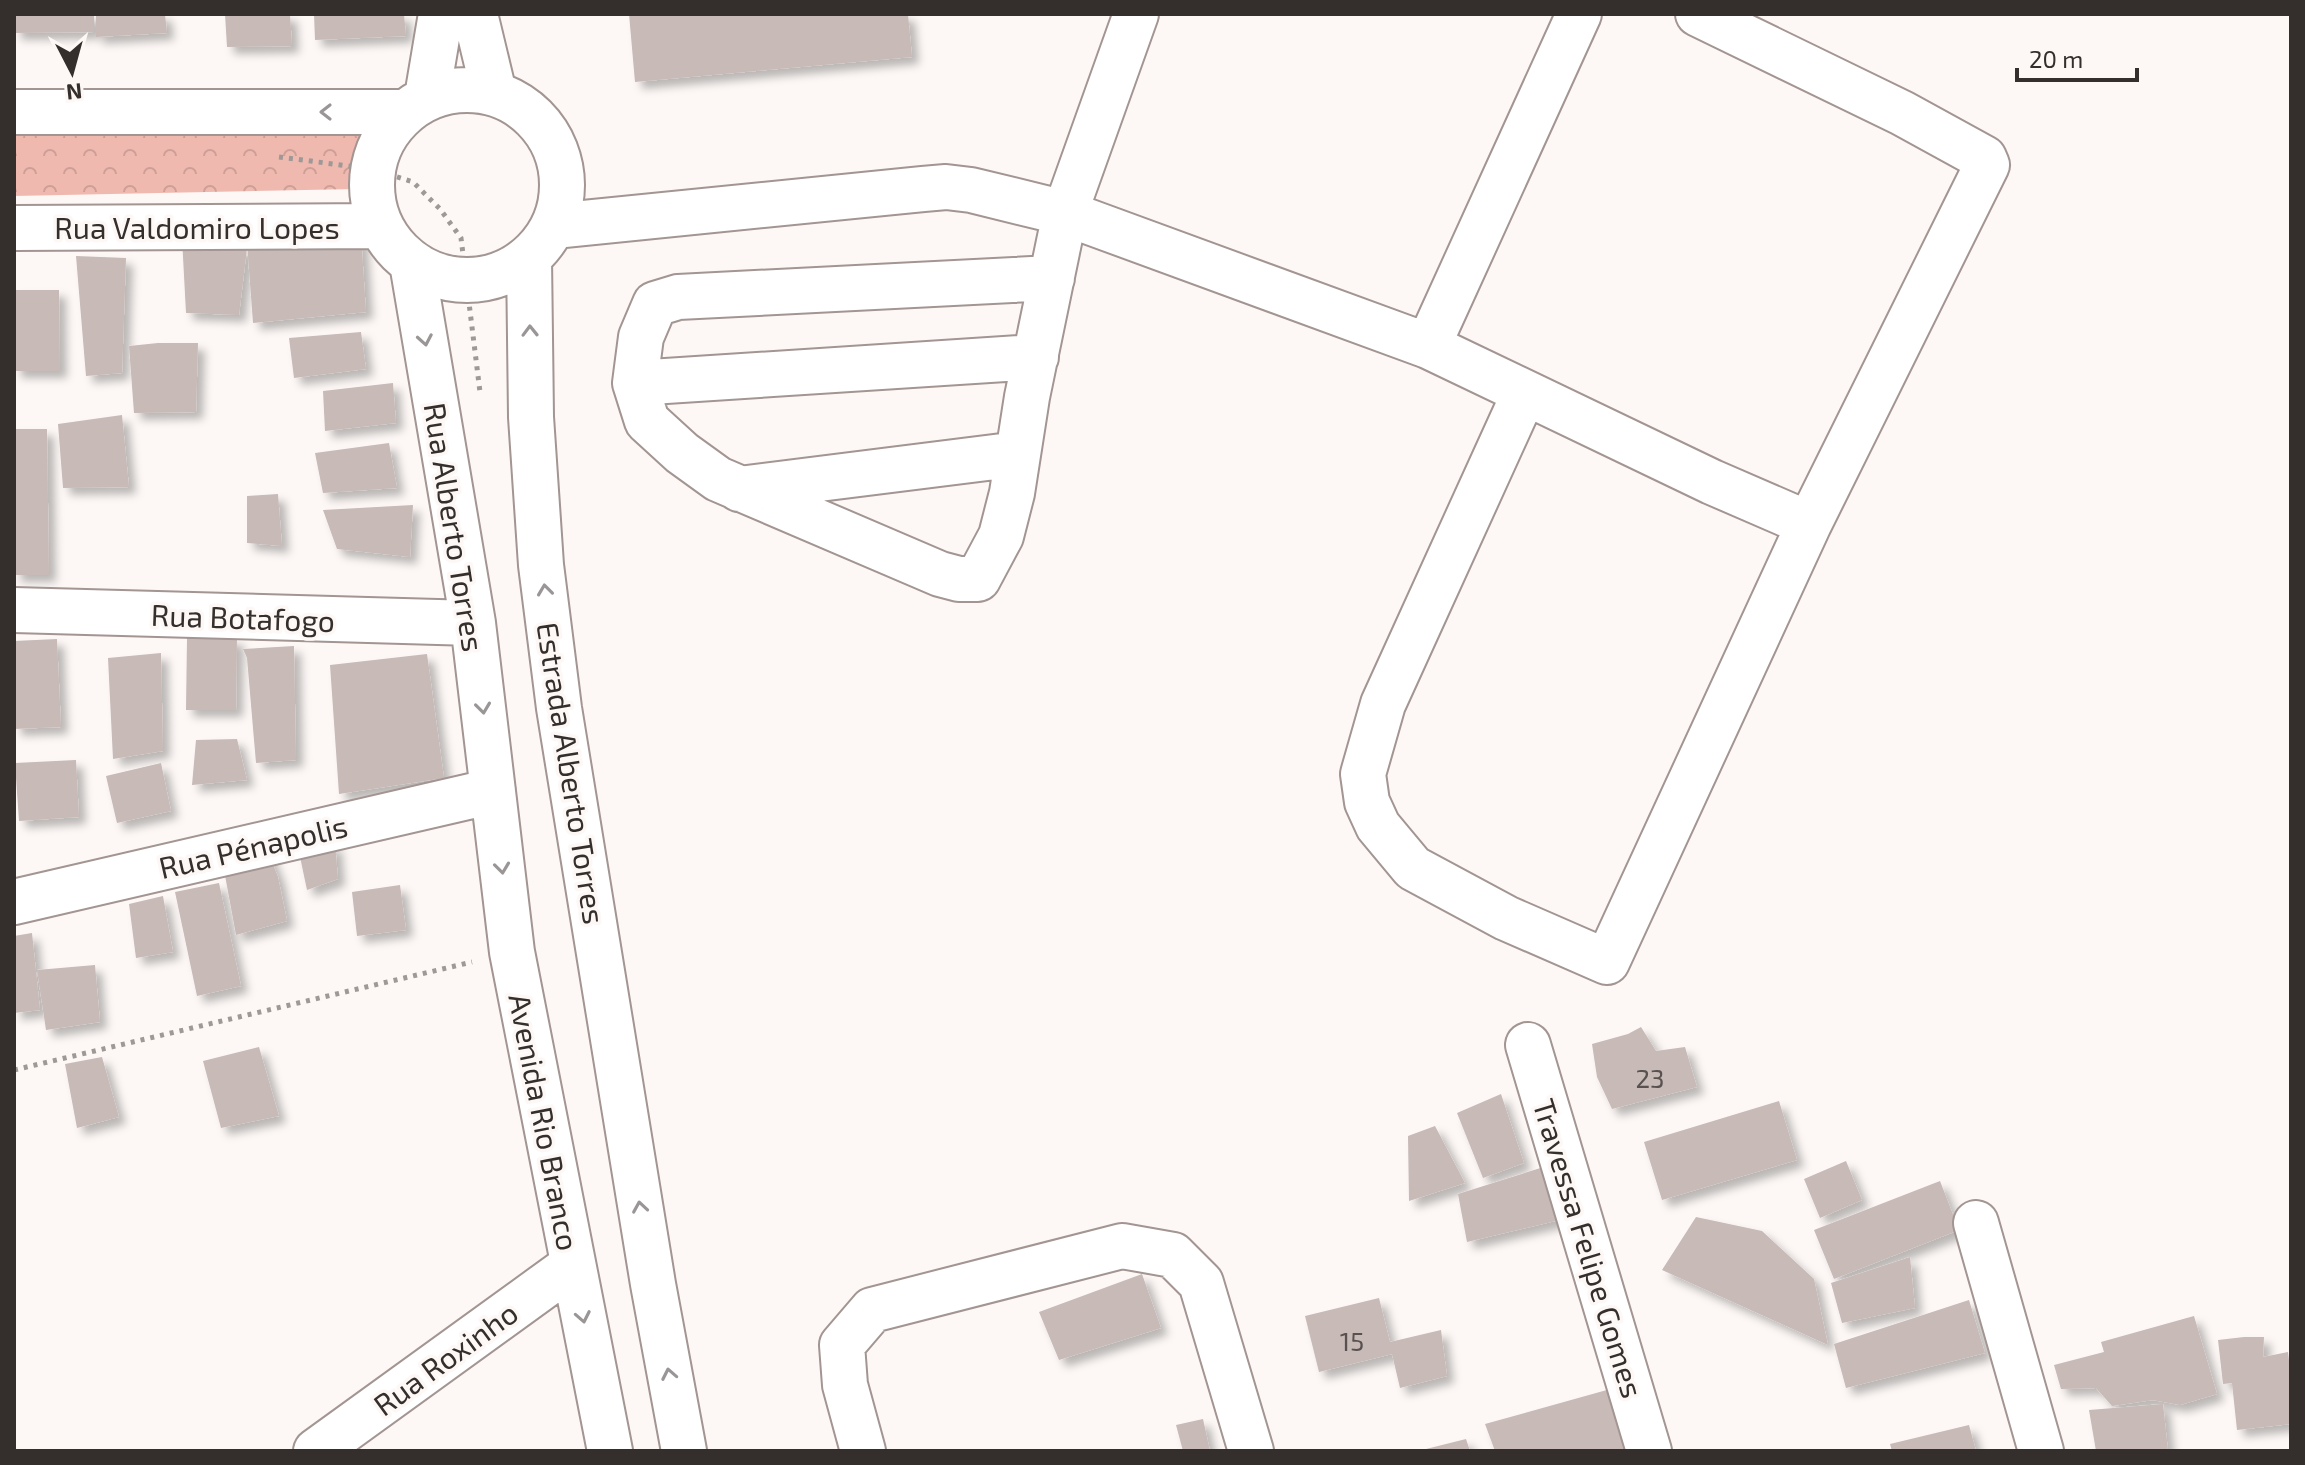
<svg xmlns="http://www.w3.org/2000/svg" width="2305" height="1465" font-family="'Exo 2',sans-serif">
  <style>
    .forest { fill: url(#forest-crowns) }
    .building { fill: #c7bab7; filter: url(#shadow) }
    .lines { fill: none; stroke-linecap: round; stroke-linejoin: round }
    .minor-casing { stroke: #a29592; stroke-width: 48 }
    .path { stroke: #9e9997; stroke-width: 5; stroke-dasharray: 4 6; stroke-linecap: butt }
    .minor { stroke: #fff; stroke-width: 44 }
    .oneway { stroke: #9a9696 }
    .labels { text-anchor: middle; dominant-baseline: central; stroke-width: 7; stroke-linejoin: round; paint-order: stroke }
    .number-label { font-size: 26px; fill: #595150 }
    .street-label { font-size: 30px; fill: #342e2d; stroke: #fdf8f6 }
  </style>
  <defs>
    <pattern id="forest-crowns" width="20" height="18" patternUnits="userSpaceOnUse" patternTransform="scale(2)"><rect width="20" height="18" fill="#f0b9af"/><path d="M2 6a3 3 0 1 1 6 0M12 15a3 3 0 1 1 6 0" fill="none" stroke="#ce9f97"/></pattern>
    <filter id="shadow"><feDropShadow dx="7" dy="7" stdDeviation="4" flood-color="#0004"/></filter>
  </defs>
  <rect width="100%" height="100%" fill="#fdf8f6"/>
  <path class="forest" d="M365,129L357,189L14,196V130Z"/>
  <path class="building" d="M14,14H94V32L14,33Z
    M96,14H165L167,33L96,37Z
    M225,14H290L292,46L227,47Z
    M314,14H404L406,36L315,40Z
    M629,14H908L912,57L635,82Z
    M361,235L366,312L253,323L247,243Z
    M182,238L247,248L239,315L186,313Z
    M76,256L126,258L122,373L86,376Z
    M14,290H59L60,371H14Z
    M361,332L366,369L294,378L289,338Z
    M158,343H198L196,412L134,413L129,346Z
    M393,383L396,423L325,431L323,391Z
    M122,415L129,487L63,488L58,424Z
    M14,429H47L49,575H14Z
    M389,443L397,488L323,493L315,453Z
    M278,494L282,546L247,543V496Z
    M413,505L410,557L337,549L323,510Z
    M187,638H237L236,710H186Z
    M57,639L61,727L14,729V641Z
    M294,646L296,760L256,763L247,658L243,649Z
    M161,653L163,751L113,759L108,658Z
    M427,654L444,778L339,794L330,665Z
    M237,739L247,780L192,785L196,740Z
    M76,760L79,817L19,821L15,763Z
    M161,763L171,811L117,823L106,776Z
    M335,843L338,879L307,890L299,852Z
    M267,849L278,877L287,921L236,935L222,859Z
    M219,883L241,986L197,996L175,892Z
    M400,885L406,930L357,936L352,892Z
    M163,896L173,952L136,958L129,904Z
    M32,933L40,1010L14,1013V936Z
    M95,965L100,1022L46,1030L37,970Z
    M1641,1027L1656,1051L1685,1047L1697,1087L1612,1109L1597,1077L1592,1044L1628,1034Z
    M259,1047L279,1116L221,1128L203,1061Z
    M102,1057L119,1117L77,1128L65,1064Z
    M1501,1094L1524,1163L1483,1178L1457,1113Z
    M1779,1101L1797,1160L1662,1200L1644,1142Z
    M1435,1126L1465,1183L1409,1201L1408,1136Z
    M1846,1161L1862,1200L1820,1218L1804,1179Z
    M1553,1164L1568,1218L1467,1242L1458,1194Z
    M1940,1181L1959,1230L1834,1279L1814,1230Z
    M1696,1217L1762,1231L1814,1279L1828,1345L1662,1270Z
    M1910,1257L1915,1308L1842,1323L1831,1283Z
    M1142,1274L1161,1328L1059,1360L1039,1312Z
    M1379,1298L1390,1342L1441,1330L1447,1376L1400,1388L1392,1354L1319,1372L1305,1316Z
    M1969,1300L1985,1353L1846,1388L1834,1344Z
    M2194,1316L2217,1394L2180,1405L2153,1400L2112,1406L2096,1388L2061,1389L2054,1365L2104,1352L2101,1342Z
    M2244,1337H2264L2263,1357L2288,1352L2291,1378V1424L2237,1430L2232,1383L2223,1384L2218,1340Z
    M1614,1388L1629,1451H1495L1485,1424Z
    M2163,1404L2168,1451H2096L2089,1410Z
    M1203,1419L1210,1451H1183L1176,1425Z
    M1969,1425L1976,1451H1892L1890,1444Z
    M1466,1439L1470,1451H1422V1450Z"/>
  <g class="lines">
    <g class="minor-casing">
      <path id="minor" d="M475,14L494,93
        M372 185a95 95 0 1 1 190 0a95 95 0 1 1-190 0Z
        M427,97L441,14
        M14,112H404
        M554,226L923,189L946,187L971,190L1065,213L1428,346L1712,482L1809,524
        M14,228L380,226
        M529,258L531,417L541,565L559,708L653,1284L684,1451
        M412,263L473,623L512,952L610,1451
        M1052,278L678,297L655,304L641,337L635,383L647,421L682,453L718,479L940,574L959,579H978L1001,536L1012,493L1027,397L1065,213L1136,14
        M1428,346L1579,14
        M635,383L1036,357
        M1524,394L1383,704L1363,774L1367,802L1378,826L1413,868L1506,918L1607,962L1809,524L1987,165L1984,158L1902,113L1698,14
        M739,489L1018,454
        M14,610L473,623
        M14,902L493,791
        M1528,1045L1649,1451
        M1976,1223L2041,1451
        M316,1451L573,1265
        M863,1451L845,1385L842,1345L872,1310L1122,1246L1173,1255L1201,1283L1251,1451"/>
    </g>
    <path class="path" d="M279,157L372,169L413,182L440,209L461,238L480,392
      M14,1070L472,962"/>
    <use href="#minor" class="minor"/>
  </g>
  <defs><path id="oneway-chevron" d="M-2-3.5L2.5 0L-2 3.5" fill="none" stroke-width="1.6" stroke-linecap="round" stroke-linejoin="round" transform="scale(2)"/></defs>
  <g class="oneway">
    <use href="#oneway-chevron" transform="translate(326 112) rotate(180)"/>
    <use href="#oneway-chevron" transform="translate(530 331) rotate(-91)"/>
    <use href="#oneway-chevron" transform="translate(425 340) rotate(80)"/>
    <use href="#oneway-chevron" transform="translate(545 590) rotate(-97)"/>
    <use href="#oneway-chevron" transform="translate(483 708) rotate(83)"/>
    <use href="#oneway-chevron" transform="translate(502 868) rotate(83)"/>
    <use href="#oneway-chevron" transform="translate(640 1207) rotate(-99)"/>
    <use href="#oneway-chevron" transform="translate(583 1317) rotate(79)"/>
    <use href="#oneway-chevron" transform="translate(669 1374) rotate(-101)"/>
  </g>
  <g class="labels">
    <g class="number-label">
      <text x="1650" y="1077">23</text>
      <text x="1352" y="1340">15</text>
    </g>
    <g class="street-label">
      <text x="197" y="227">Rua Valdomiro Lopes</text>
      <text transform="translate(455 527) rotate(81)">Rua Alberto Torres</text>
      <text transform="translate(243 617) rotate(2)">Rua Botafogo</text>
      <text transform="translate(572 773) rotate(81)">Estrada Alberto Torres</text>
      <text transform="translate(253 846) rotate(-13)">Rua Pénapolis</text>
      <text transform="translate(545 1122) rotate(79)">Avenida Rio Branco</text>
      <text transform="translate(1589 1248) rotate(73)">Travessa Felipe Gomes</text>
      <text transform="translate(445 1358) rotate(-36)">Rua Roxinho</text>
    </g>
  </g>
  <rect width="2305" height="1465" fill="none" stroke="#342e2d" stroke-width="32"/>
  <g transform="translate(72 72) rotate(174)" stroke="#fdf8f6" stroke-width="6" paint-order="stroke">
  <path d="M0-6L14 30L0 20L-14 30Z" fill="#342e2d"/>
  <text y="-12" font-size="22" font-weight="bold" text-anchor="middle" fill="#342e2d">N</text>
  </g>
  <path d="M2017 68v12h120v-12" fill="none" stroke="#342e2d" stroke-width="4"/>
  <text x="2029" y="68" font-size="24" fill="#342e2d" stroke="#fdf8f6" stroke-width="6" paint-order="stroke">20 m</text>
</svg>
